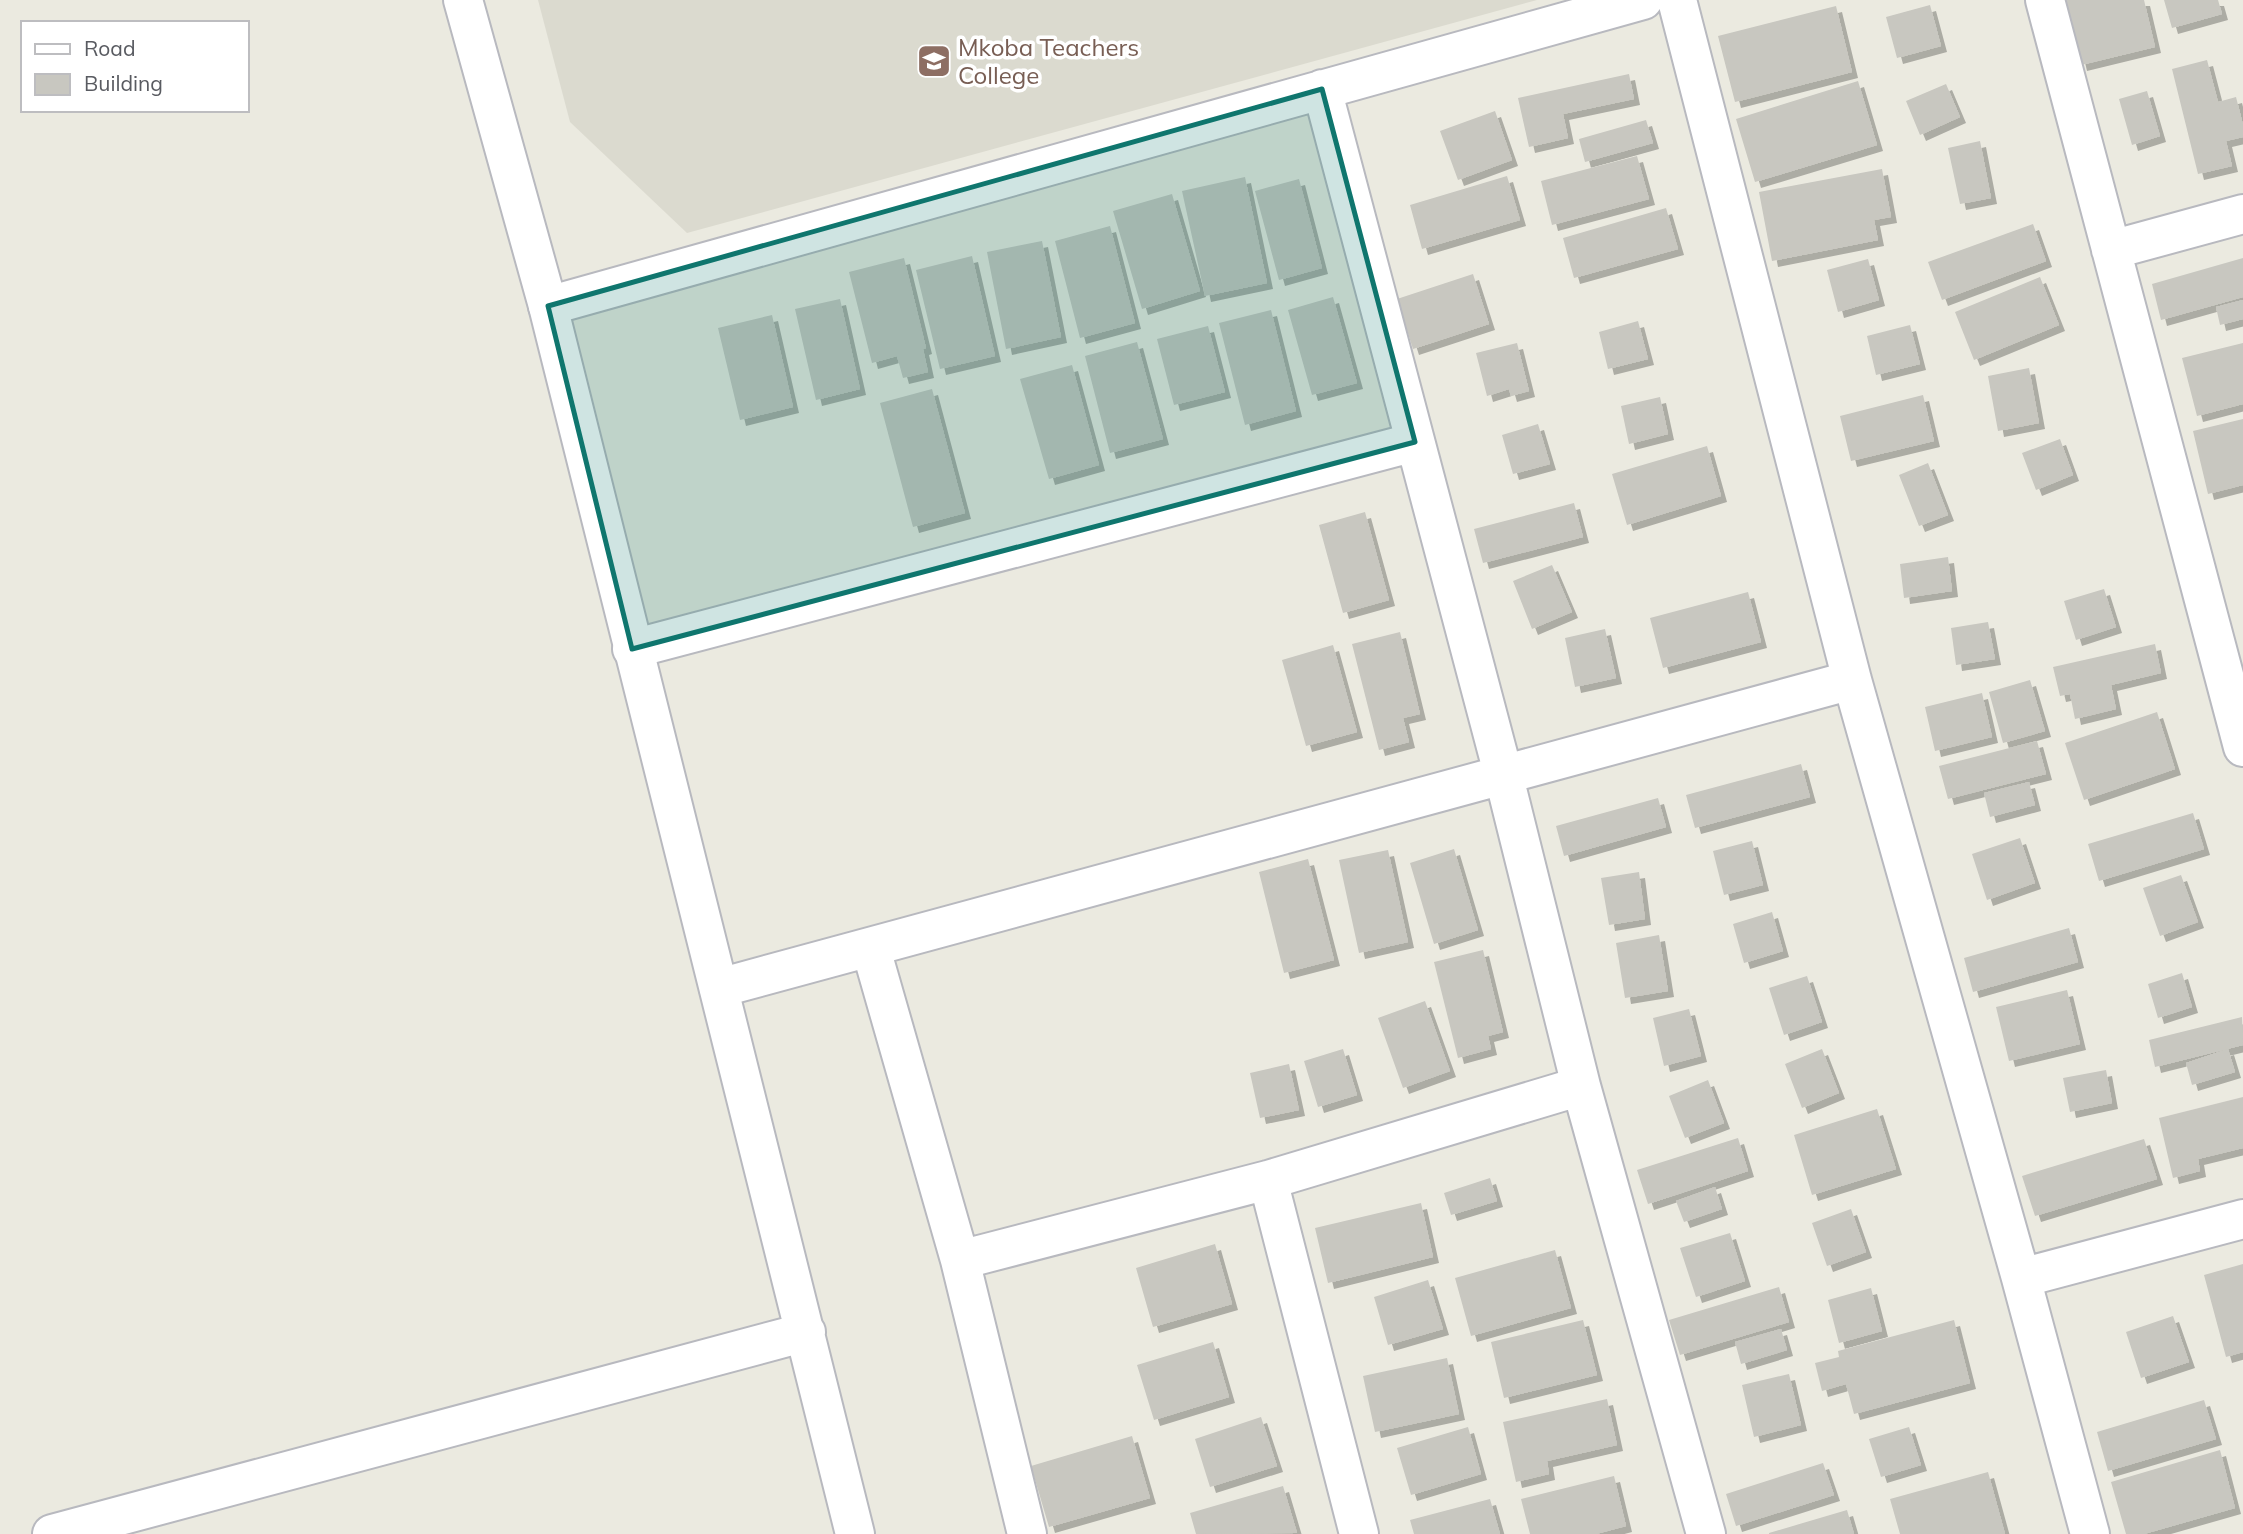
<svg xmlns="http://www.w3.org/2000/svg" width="2243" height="1534" font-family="Mulish,sans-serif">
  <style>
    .education { fill: #dbdacf }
    .building { fill: #c8c7c0; filter: url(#shadow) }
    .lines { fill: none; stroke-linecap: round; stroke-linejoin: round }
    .minor-casing { stroke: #b8b9bf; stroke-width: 42 }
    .tertiary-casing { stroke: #b8b9bf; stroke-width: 42 }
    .minor { stroke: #fff; stroke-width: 38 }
    .tertiary { stroke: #fff; stroke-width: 38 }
    .marked { fill: #0f766e; fill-opacity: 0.2; stroke: #0f766e; stroke-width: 5; stroke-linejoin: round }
    .labels { text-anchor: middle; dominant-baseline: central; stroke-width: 7; stroke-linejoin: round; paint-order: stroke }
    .education-label { font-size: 24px; fill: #785e54; stroke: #fff; text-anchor: start }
  </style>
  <defs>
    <filter id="shadow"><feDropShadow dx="6" dy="6" stdDeviation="0" flood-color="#0004"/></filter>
  </defs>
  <rect width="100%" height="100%" fill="#ebeae0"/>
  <path class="education" d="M538,0H1537L687,233L570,122Z"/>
  <path class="building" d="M2066,0H2144L2155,47L2081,65Z
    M2164,0H2218L2222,14L2172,28Z
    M1930,5L1941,46L1897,58L1886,17Z
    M1836,6L1852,72L1735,102L1718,36Z
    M2207,60L2218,102L2236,97L2243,125V137L2226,141L2232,166L2198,174L2172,69Z
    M1629,74L1634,99L1563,114L1568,138L1529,147L1518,98Z
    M1858,81L1877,145L1755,182L1736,119Z
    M1946,84L1960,117L1920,135L1906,101Z
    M2147,91L2160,136L2132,145L2119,99Z
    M1495,111L1512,160L1458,180L1440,131Z
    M1646,120L1653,143L1585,162L1579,139Z
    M1980,141L1991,198L1960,204L1948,148Z
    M1637,156L1649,199L1552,225L1541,181Z
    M1882,169L1891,217L1874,220L1878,240L1772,261L1759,192Z
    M1507,176L1520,220L1422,249L1410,205Z
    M1245,177L1267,283L1205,296L1182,191Z
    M1299,179L1322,268L1279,280L1255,191Z
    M1172,194L1200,291L1142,309L1113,211Z
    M1666,208L1678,249L1574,278L1563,238Z
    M2033,224L2046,261L1942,300L1928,262Z
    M1110,226L1135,323L1080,338L1055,241Z
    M1042,241L1061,337L1006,349L987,252Z
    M972,256L995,356L940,369L916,270Z
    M904,258L926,348L923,349L928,372L903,378L897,356L872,363L849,272Z
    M2243,258V297L2161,320L2152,284Z
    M1868,259L1879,300L1838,312L1827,270Z
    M1473,274L1489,324L1413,349L1397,299Z
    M2040,277L2059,325L1974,360L1955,312Z
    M1333,297L1357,383L1312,395L1288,310Z
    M840,299L860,389L816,400L795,309Z
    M2243,300V319L2220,325L2216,307Z
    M1271,310L1296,411L1245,425L1219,323Z
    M772,315L793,407L740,420L718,328Z
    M1638,321L1648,359L1608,369L1599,332Z
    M1910,325L1920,364L1876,375L1867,336Z
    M1208,326L1225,392L1174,405L1157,339Z
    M1137,342L1163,439L1110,453L1085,356Z
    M1517,343L1529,391L1511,396L1509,389L1487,396L1476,353Z
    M2243,343V404L2197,416L2182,358Z
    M1072,365L1099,465L1049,479L1020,379Z
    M2029,368L2039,423L1998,431L1988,376Z
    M932,389L965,513L913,527L880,403Z
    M1923,395L1934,441L1851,461L1840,416Z
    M1660,397L1668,434L1629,444L1621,406Z
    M2243,419V485L2208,494L2193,431Z
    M1538,424L1550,464L1513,474L1502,435Z
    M2060,439L2073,475L2036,490L2022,453Z
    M1707,446L1721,496L1627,525L1612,474Z
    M1928,463L1948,515L1919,526L1899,475Z
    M1574,503L1583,537L1483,563L1474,529Z
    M1365,512L1389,600L1343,613L1319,525Z
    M1948,557L1952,591L1904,598L1900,564Z
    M1552,565L1572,612L1532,629L1513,581Z
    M2104,589L2116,627L2076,640L2064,601Z
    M1748,592L1761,642L1663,668L1650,618Z
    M1988,622L1995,659L1956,665L1951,628Z
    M1605,629L1616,678L1575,687L1565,638Z
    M1400,632L1420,714L1403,718L1409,742L1379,750L1352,644Z
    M2155,644L2161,673L2111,685L2116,709L2075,719L2070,694L2060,696L2053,667Z
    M1333,645L1357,732L1306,746L1282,660Z
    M2030,680L2045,731L2003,743L1989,692Z
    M1982,693L1992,737L1935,751L1925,707Z
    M2157,712L2175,769L2084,800L2065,743Z
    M2037,741L2046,774L1948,799L1939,766Z
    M1801,764L1810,797L1695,828L1686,795Z
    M2029,782L2035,805L1990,817L1984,793Z
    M1658,798L1666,827L1564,856L1556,826Z
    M2193,813L2204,849L2099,881L2088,844Z
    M2020,838L2035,883L1987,900L1972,854Z
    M1752,841L1763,885L1724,895L1713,851Z
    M1454,849L1478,930L1434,944L1410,863Z
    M1388,850L1408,942L1359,953L1339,860Z
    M1308,859L1334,960L1284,973L1259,872Z
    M1639,872L1645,919L1609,925L1601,878Z
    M2181,875L2198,922L2160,936L2143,888Z
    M1772,912L1783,951L1744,963L1733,924Z
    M2069,928L2078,962L1973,992L1964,958Z
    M1659,935L1668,991L1625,998L1616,943Z
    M1483,950L1503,1032L1488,1036L1491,1049L1458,1058L1434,962Z
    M2182,973L2192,1007L2158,1018L2148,984Z
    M1807,976L1822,1022L1784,1035L1769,988Z
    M2067,990L2080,1044L2009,1061L1996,1007Z
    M1425,1001L1450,1071L1403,1088L1378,1018Z
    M1689,1009L1701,1056L1664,1066L1653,1018Z
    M2242,1017L2243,1045L2155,1067L2149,1040Z
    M1343,1049L1357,1095L1318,1107L1304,1061Z
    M1822,1049L1839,1093L1802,1108L1785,1064Z
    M2228,1049L2235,1072L2192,1085L2186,1063Z
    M1289,1064L1299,1110L1260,1118L1250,1073Z
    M2106,1070L2112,1103L2070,1112L2063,1078Z
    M1708,1080L1724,1123L1685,1138L1669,1096Z
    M2243,1097V1148L2198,1159L2200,1171L2173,1178L2159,1118Z
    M1877,1109L1896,1169L1812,1195L1794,1135Z
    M1738,1138L1748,1171L1648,1204L1637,1170Z
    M2144,1139L2157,1179L2035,1216L2022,1176Z
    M1490,1178L1497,1201L1451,1215L1444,1193Z
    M1715,1187L1722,1209L1684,1222L1676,1201Z
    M1421,1203L1433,1257L1328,1283L1315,1228Z
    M1851,1209L1866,1252L1827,1266L1812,1223Z
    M1730,1233L1745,1281L1696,1297L1680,1248Z
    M1215,1244L1232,1304L1153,1327L1136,1268Z
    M1555,1250L1571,1308L1471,1336L1455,1278Z
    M2243,1264V1352L2226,1357L2204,1275Z
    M1428,1280L1443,1329L1388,1345L1374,1297Z
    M1779,1287L1789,1322L1680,1355L1669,1320Z
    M1871,1288L1882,1331L1839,1343L1828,1300Z
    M2173,1316L2189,1362L2141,1378L2126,1332Z
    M1583,1320L1597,1375L1504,1398L1491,1342Z
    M1954,1320L1970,1383L1854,1414L1846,1384L1822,1391L1815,1363L1839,1357L1838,1351Z
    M1781,1329L1787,1350L1741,1364L1735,1342Z
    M1213,1342L1229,1397L1154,1420L1137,1365Z
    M1447,1358L1459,1414L1375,1432L1363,1376Z
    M1789,1374L1801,1425L1754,1437L1742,1385Z
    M1607,1399L1617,1445L1547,1461L1549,1474L1516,1482L1503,1422Z
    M2204,1400L2216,1439L2108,1471L2097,1432Z
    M1261,1417L1277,1466L1210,1487L1195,1439Z
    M1468,1427L1481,1474L1411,1495L1397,1448Z
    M1909,1427L1921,1465L1881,1477L1869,1439Z
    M1132,1436L1150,1498L1049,1527L1031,1466Z
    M2220,1450L2235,1508L2144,1534H2126L2111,1482Z
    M1823,1463L1834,1495L1736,1526L1726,1494Z
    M1988,1472L2005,1534H1900L1890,1499Z
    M1614,1476L1626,1526L1596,1534H1530L1521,1499Z
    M1283,1486L1297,1533L1196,1534L1190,1513Z
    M1490,1499L1500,1534H1414L1410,1520Z
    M1847,1510L1854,1534H1769V1533Z"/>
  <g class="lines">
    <g class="minor-casing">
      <path id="minor" d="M1677,0L1852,680L2021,1278L2090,1534
        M2045,0L2243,747
        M1322,89L1503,773L1581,1086L1706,1534
        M2111,250L2243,214
        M548,306L1643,0
        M632,649L1415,442
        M871,949L960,1260L1027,1534
        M719,988L1852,680
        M1268,1180L1359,1534
        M960,1260L1268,1180L1581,1086
        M2021,1278L2243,1219"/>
    </g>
    <g class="tertiary-casing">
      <path id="tertiary" d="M463,0L548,306L855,1534
        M52,1534L806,1332"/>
    </g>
    <use href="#minor" class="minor"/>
    <use href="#tertiary" class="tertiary"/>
  </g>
  <path class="marked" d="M1322,89L1415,442L632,649L548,306Z"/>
  <defs>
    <g id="university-square" transform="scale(1.75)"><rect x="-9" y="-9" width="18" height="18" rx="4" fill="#8d6e63" stroke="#fff"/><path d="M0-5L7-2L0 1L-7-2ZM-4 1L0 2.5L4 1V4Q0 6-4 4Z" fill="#fff"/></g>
  </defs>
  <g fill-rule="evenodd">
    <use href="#university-square" x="934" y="61"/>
  </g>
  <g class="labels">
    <g class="education-label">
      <text x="958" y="47">Mkoba Teachers<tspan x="958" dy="28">College</tspan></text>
    </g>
  </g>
  <rect x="21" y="21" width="228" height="91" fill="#ffffff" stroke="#bdbdc0" stroke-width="2"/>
  <rect x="35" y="44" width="35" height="10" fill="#ffffff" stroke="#bdbdc0" stroke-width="2"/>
  <text x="84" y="56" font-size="21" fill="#595b61">Road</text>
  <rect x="35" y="74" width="35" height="21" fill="#c8c7c0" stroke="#bdbdc0" stroke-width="2"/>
  <text x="84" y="91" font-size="21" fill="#595b61">Building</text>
</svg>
